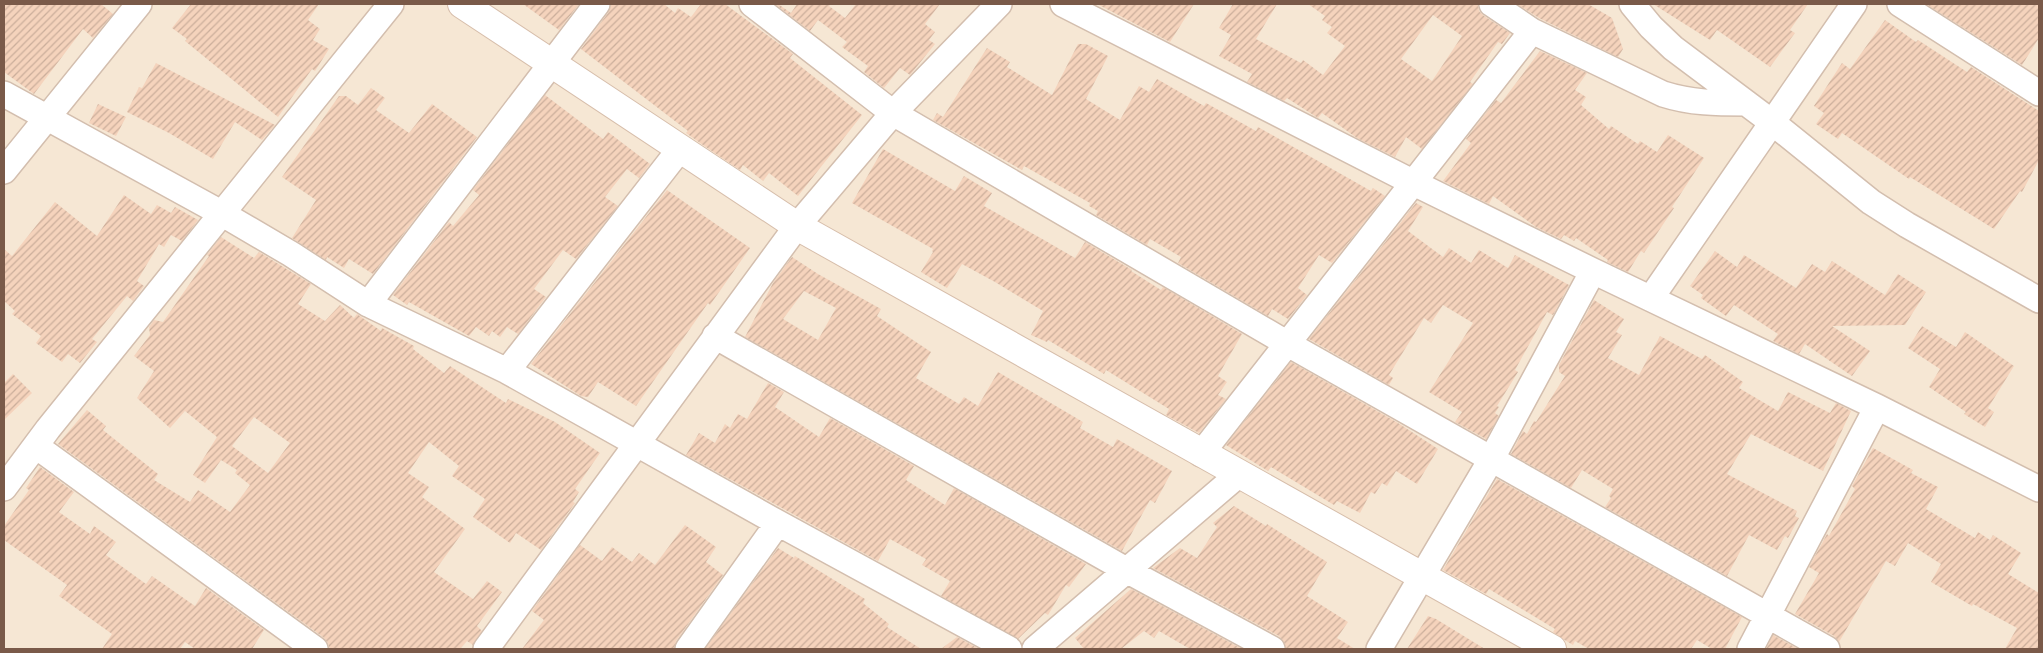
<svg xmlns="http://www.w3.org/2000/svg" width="2043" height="653" font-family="'Space Grotesk',sans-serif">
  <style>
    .residential { fill: #f6e7d4 }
    .building { fill: url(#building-hatch); fill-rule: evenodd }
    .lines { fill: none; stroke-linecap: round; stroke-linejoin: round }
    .street-casing { stroke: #d3beae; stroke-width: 28 }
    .secondary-casing { stroke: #d7beab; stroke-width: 30 }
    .street { stroke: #fff; stroke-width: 25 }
    .secondary { stroke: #fff; stroke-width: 28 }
  </style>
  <defs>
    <pattern id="building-hatch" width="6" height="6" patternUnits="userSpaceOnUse" patternTransform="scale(1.25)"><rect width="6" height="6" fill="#f5d3bc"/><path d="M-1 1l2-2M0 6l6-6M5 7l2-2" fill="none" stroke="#cbae9b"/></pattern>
  </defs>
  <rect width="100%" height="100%" fill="#fef5e7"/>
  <path class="residential" d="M4,4H2039V649H4Z"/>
  <path class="building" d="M4,4H101L113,14L93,38L83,29L34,94L4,72Z
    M191,4H319L308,20L320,29L313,40L329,49L315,71L312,69L278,117L185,41L187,39L172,28Z
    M523,4H579L559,30Z
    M611,4H664L675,13L678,8L691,17L701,4H725L793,54L790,58L862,115L798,196L769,173L763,181L743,165L740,170L703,145L686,133L688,131L581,49L608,13Z
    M775,4H778L791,13L797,4H831L829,6L845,18L856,4H940L925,24L935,32L929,40L935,44L910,75L900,68L884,88L864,72L868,66L842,47L847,42L818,20L810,31Z
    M1097,4H1194L1170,42Z
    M1233,4H1277L1256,39L1301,63L1303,60L1323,75L1345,46L1327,33L1332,27L1322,20L1325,16L1308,4H1478L1479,11L1484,16L1510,33L1502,44L1498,42L1470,82L1473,84L1422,149L1406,137L1395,157L1357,138L1322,113L1318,118L1287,98L1284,101L1247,82L1252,74L1219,56L1231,35L1219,28ZM1433,15L1462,36L1432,81L1401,59Z
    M1517,4H1588L1612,18L1623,49L1618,57L1539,18Z
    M1653,4H1808L1790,30L1795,33L1770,67L1717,30L1710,40Z
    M1926,4H2039V38L2022,65Z
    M1885,20L1916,42L1918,40L1967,72L1971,67L2039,111V160L2022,192L2020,191L1994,229L1910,177L1909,179L1842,133L1838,139L1816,124L1824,113L1814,106L1842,63L1850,69Z
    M1078,44H1086L1108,56L1086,99L1120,120L1139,86L1149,92L1157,79L1204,106L1206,103L1256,131L1258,127L1371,191L1373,188L1385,196L1332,263L1319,255L1298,288L1307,295L1288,319L1272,309L1268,316L1178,263L1181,257L1150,239L1147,245L1096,215L1098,211L1089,206L1090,203L1024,166L1022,170L933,120L937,113L943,117L987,48L1010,62L1007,67L1052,95Z
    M1540,51L1587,73L1575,90L1586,97L1581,105L1609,129L1611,126L1638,144L1640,141L1657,152L1668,135L1704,158L1672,207L1674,208L1644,253L1641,251L1628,272L1607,262L1608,260L1576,238L1574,241L1564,235L1561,239L1536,227L1493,196L1489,204L1443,181L1471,143L1466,139L1496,100L1501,103Z
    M156,63L214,93L275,125L262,140L235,122L213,159L169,133L127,112L139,87L142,88Z
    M371,88L385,98L376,110L409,133L432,104L477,137L373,274L349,259L344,268L327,257L326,260L292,238L316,200L282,177L339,96H346L358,105Z
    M545,95L603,139L608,132L650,164L639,178L627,169L605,197L618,206L576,259L563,250L534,289L546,297L518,334L507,327L500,337L492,331L489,336L476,327L469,336L409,302L407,305L393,295L449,222L453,226L479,195L473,190Z
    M98,104L126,117L116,136L89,123Z
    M883,149L955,191L964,176L992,193L984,206L1044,240L1075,258L1085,242L1132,270L1131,271L1161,290L1163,287L1242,334L1218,376L1227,382L1218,395L1226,399L1199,433L1166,415L1169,409L1106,370L1104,374L1048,340L1047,342L1031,335L1043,311L995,282L962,264L947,288L921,272L933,252L932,251L933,249L852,203Z
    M667,190L750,248L710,305L708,303L636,406L598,382L588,397L581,396L531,364Z
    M124,195L151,214L157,205L171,213L175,207L198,220L182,241L171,235L164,247L159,244L137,281L144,286L133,301L127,296L92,339L97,342L80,363L68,354L62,362L36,343L41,336L12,314L15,311L4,301V249L12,256L55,202L97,236Z
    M1416,203L1423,207L1408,231L1443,257L1449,248L1471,263L1479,250L1508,268L1515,255L1569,285L1553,315L1547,312L1515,370L1518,372L1497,406L1499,407L1495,413L1499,416L1486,439L1455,422L1462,412L1429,392L1473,323L1443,305L1431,323L1424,318L1389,375L1393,378L1389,385L1309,339Z
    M221,237L254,258L259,252L311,284L298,304L325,321L340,305L354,318L357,314L381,331L382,328L414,346L413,349L444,373L450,366L506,403L508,399L555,422L600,453L575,489L579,492L573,502L575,503L541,550L516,533L510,543L473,517L485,499L452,476L459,466L429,442L408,473L429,487L422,497L465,529L434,572L473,599L487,581L502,592L477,626L482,631L473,645L467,641L460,649H329L328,643L323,637L58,444L87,410L106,426L103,430L158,474L154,480L190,502L198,490L230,512L250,485L235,473L237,470L221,460L205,483L193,475L217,437L185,411L170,428L137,398L154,371L134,356L150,335L149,327L154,320L163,322L209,256L207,255ZM254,417L290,443L268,473L232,446Z
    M1715,251L1737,267L1744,255L1796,288L1812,264L1825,272L1832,261L1885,295L1898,274L1926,292L1905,325L1832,326L1870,351L1852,376L1805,344L1799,354L1773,341L1778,334L1734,305L1726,316L1701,298L1703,295L1690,286Z
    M792,257L818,274L881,309L877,316L931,352L916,378L959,404L964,397L978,406L998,372L1083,422L1080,428L1113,447L1117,439L1172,471L1155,503L1150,500L1122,551L745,337L773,283ZM804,291L836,308L818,340L783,319Z
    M1594,300L1624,319L1616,332L1622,335L1608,358L1639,375L1660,336L1702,359L1705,355L1743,382L1739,388L1778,411L1788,392L1830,413L1836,403L1851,411L1823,471L1751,434L1727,474L1797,511L1795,516L1799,518L1788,538L1785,536L1777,550L1749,535L1727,576L1605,507L1611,498L1609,496L1613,489L1582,470L1571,488L1511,454L1523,431L1527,434L1534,421L1536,422L1565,376L1559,372V365Z
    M1922,326L1956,347L1965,332L2014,366L1988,408L1994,412L1985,427L1964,414L1966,412L1929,387L1940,369L1908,348Z
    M1291,362L1398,423L1438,449L1417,484L1396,471L1387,486L1382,483L1375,494L1371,492L1360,513L1337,501L1334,505L1271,467L1268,471L1226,445Z
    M13,374L32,393L4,420V383Z
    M768,383L784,392L775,407L819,437L830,418L914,466L906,480L945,505L954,488L1086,564L1069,587L1066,585L1048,615L1045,613L1018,639L941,596L950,581L922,565L926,559L890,539L878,561L686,455L699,433L715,443L725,424L730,428L738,414L747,419Z
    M1873,448L1913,470L1911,473L1938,487L1926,509L1975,538L1978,532L1990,540L1993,535L2021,553L2008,574L2039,593V649H2005L2017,628L1973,604L1972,606L1931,582L1941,564L1908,543L1895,566L1886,561L1839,642L1834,636L1795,614L1819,573L1809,567L1827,534L1829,536L1855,489L1852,486Z
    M40,467L74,492L59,512L90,534L94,526L116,542L106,555L146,584L152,576L195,606L206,588L264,630L252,649H195L185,642L180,649H102L112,634L59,596L67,585L4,540V526L29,490L26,488Z
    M1497,479L1742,617L1725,649H1712L1697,640L1691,649H1589L1575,641L1573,645L1563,639L1553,632L1555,629L1489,589L1486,594L1443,570Z
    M1234,506L1266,526L1267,524L1327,562L1307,596L1348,622L1337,638L1355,649H1286L1284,642L1279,636L1153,568L1180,548L1197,558L1217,527L1213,523Z
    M685,525L716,547L706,562L723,575L676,641L674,649H522L544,620L532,611L580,545L602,561L612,547L632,562L639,553L655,565Z
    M778,548L794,558L795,556L865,599L863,603L889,624L887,627L921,649H705Z
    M1131,589L1242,649H1190L1159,631L1154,638L1144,631L1121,649H1084L1075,638Z
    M1428,616L1436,619L1485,649H1407Z
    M1773,635L1798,649H1766Z
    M957,637L979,649H941Z"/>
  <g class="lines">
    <g class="street-casing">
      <path id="street" d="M752,4L893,113L1288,344L1827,649
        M1063,4L1414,183L1593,271L1877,407L2039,489
        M1492,4L1532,31L1663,94C1691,103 1717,103 1746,103
        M1632,4L1651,27L1673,48L1773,123L1871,202L1907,225L2039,300
        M1900,4L2039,93
        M4,94L221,213L291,254L368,304L507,371L778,523L1009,649
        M4,171L139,4
        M1651,298L1854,4
        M368,304L597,4
        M715,336L1128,571L1272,649
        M507,371L680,149
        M36,446L315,649
        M1201,454L1532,31
        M4,488L48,429L391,4
        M486,649L797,226L893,113L999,4
        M688,649L778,523
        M1035,649L1238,475
        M1379,649L1492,458L1593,271
        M1750,649L1877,407"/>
    </g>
    <g class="secondary-casing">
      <path id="secondary" d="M462,4L797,226L1552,649"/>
    </g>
    <use href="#street" class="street"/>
    <use href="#secondary" class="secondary"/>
  </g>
  <rect width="2043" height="653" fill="none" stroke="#7a5a49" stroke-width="10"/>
</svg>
